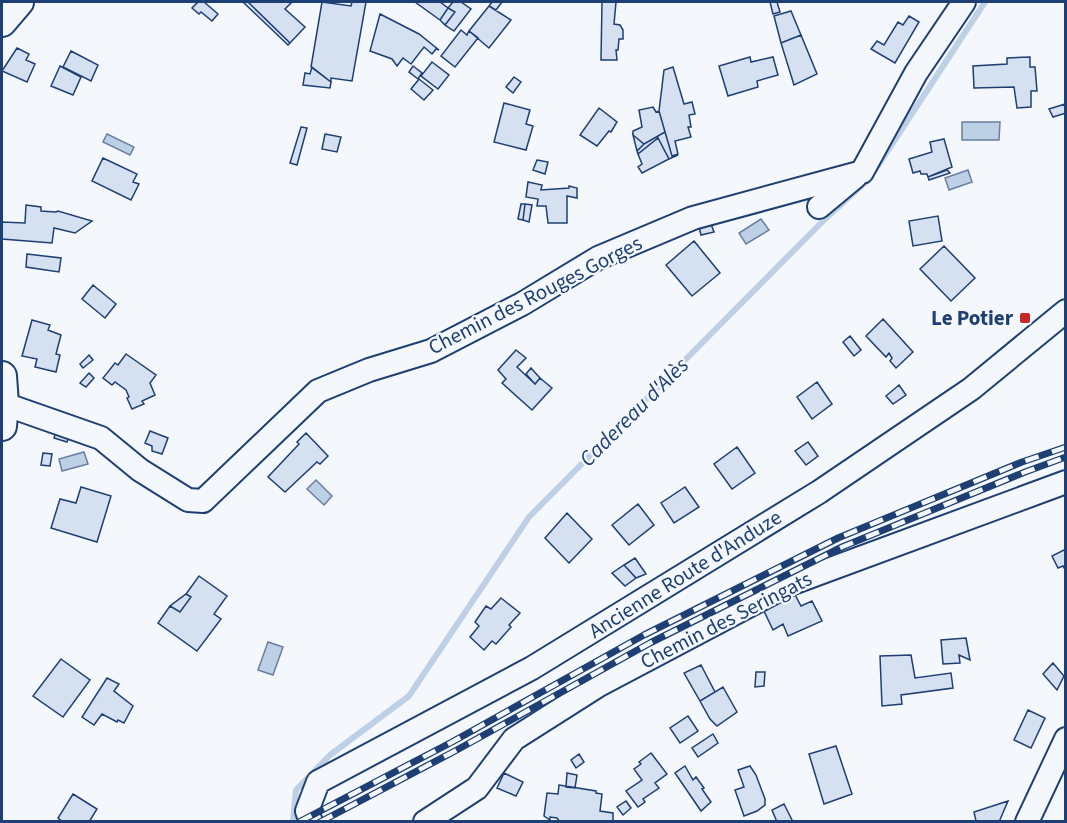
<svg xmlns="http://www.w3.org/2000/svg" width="1067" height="823" font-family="'Source Sans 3',sans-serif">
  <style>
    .water { fill: #bed0e5; stroke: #687fa3; stroke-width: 1.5 }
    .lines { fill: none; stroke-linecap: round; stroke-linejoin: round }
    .stream { stroke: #bed0e5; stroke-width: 6 }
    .building { fill: #d5e0f0; stroke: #1d3f73; stroke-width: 1.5 }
    .minor-casing { stroke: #1d3f73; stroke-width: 26 }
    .major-casing { stroke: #1d3f73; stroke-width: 32 }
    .minor { stroke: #f4f7fb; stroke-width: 22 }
    .major { stroke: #f4f7fb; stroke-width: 28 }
    .rail-casing { stroke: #1d3f73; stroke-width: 7 }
    .rail { stroke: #f4f7fb; stroke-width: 4.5; stroke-dasharray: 14; stroke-linecap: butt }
    .poi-dot { fill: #c62828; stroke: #f4f7fb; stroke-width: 2 }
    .labels { text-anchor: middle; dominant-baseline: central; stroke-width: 4.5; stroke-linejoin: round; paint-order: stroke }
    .street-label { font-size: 21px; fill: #1d3f73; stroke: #f4f7fb }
    .poi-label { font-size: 21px; font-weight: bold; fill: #1d3f73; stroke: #f4f7fb; text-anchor: end }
    .water-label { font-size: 22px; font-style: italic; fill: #1d3f73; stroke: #f4f7fb }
  </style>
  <rect width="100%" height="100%" fill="#f4f7fb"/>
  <path class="water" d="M962,122H1000L999,140H962Z
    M107,134L134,147L130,155L103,142Z
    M968,170L972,182L949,190L945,178Z
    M761,219L769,230L746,244L739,233Z
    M84,452L88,464L62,471L59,459Z
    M316,480L332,496L324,505L307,489Z
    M268,642L283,647L273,675L258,670Z"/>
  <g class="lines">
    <path class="stream" d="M877,167L985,2
      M293,822L296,790L330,755L409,696L529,517L825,219L870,178"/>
  </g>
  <path class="building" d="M198,2H204L218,14L212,21L201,12L199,14L192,8Z
    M243,2H248L285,38L290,43L288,45Z
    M248,2H292L285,9L305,27L290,43Z
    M322,2L351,6L352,2H366L352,81L331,78V82L311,67Z
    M415,2H440L448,8L440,20Z
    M453,2H461L471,9L454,31L445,25L455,12L448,8Z
    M492,2H502L496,10L489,6Z
    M602,2H616L614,24L620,25L623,30V39H619L618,50H616L617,60H601Z
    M770,2H777L780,12L773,14Z
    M489,6L511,20L489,48L469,31Z
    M448,8L455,12L445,25L440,20Z
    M791,11L801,35L781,43L774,16Z
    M380,14L419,34L439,50L436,49L432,54L424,47L411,64L403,58L397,66L392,59L370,51Z
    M909,16L919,22L895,63L871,49L877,41L884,45L898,22L903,25Z
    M461,30L467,35L469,31L478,38L455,67L441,56Z
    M801,35L817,74L794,85L781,43Z
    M17,48L29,54L26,60L35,64L27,82L2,71Z
    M71,51L98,65L91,81L63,67Z
    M750,57L751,62L773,57L778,75L757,81L758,87L728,96L719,66Z
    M1030,57V67H1035L1037,91H1031V107L1017,108L1014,87L974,88L973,66L1007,64V58Z
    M432,62L449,75L438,89L421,76Z
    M60,66L81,77L73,95L51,86Z
    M413,66L422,73L418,79L409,72Z
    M312,67L331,82L330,88L303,85L305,73L310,74Z
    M673,67L684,104L692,102L695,114L689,115L691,127H688L691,137L675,141L678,154L672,156L659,111L664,70Z
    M514,77L521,82L513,93L506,87Z
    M419,79L433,90L424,100L411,89Z
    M504,103L530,110L526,124L533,126L526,150L494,142Z
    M1065,104L1066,113L1053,117L1049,109Z
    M653,107L656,112L659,111L665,132L644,144L633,135V131L642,127L639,110Z
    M599,108L617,122L611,132L609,131L597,146L580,135Z
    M301,127L307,128L297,165L290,163Z
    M665,132L672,156L678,155L669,159L658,138L638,154L637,151L644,144Z
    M325,134L341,137L337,152L322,149Z
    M633,135L644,144L637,151Z
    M658,138L669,159L642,173L638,167L642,164L638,154Z
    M944,139L952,167L928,177L927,174H921L920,171L913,173L909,159L932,152L930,142Z
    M103,158L137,174L133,182L139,184L131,200L92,181Z
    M537,160L548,162L545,174L533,170Z
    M947,170L950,173L929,180L928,177Z
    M528,182L542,185L541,190L569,188V186L577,188V198L567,196V223H548L546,206H537L538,199L526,197Z
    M521,204H525L523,220L518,219Z
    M525,204L532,205L529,222L523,220Z
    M26,205L41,207V211L56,212L58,211L92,221L75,233L54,228L52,243L2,239V222L25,223Z
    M938,216L942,241L913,246L909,221Z
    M711,224L714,232L701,235L699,227Z
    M694,241L720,273L692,296L666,265Z
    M944,246L975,278L951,301L920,269Z
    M27,254L61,258L59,272L26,267Z
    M93,285L116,304L105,318L82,299Z
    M883,319L913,352L896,368L890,361L892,358L889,353L886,357L866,336Z
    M32,320L50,325L48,330L61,335L56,354L60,355L56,372L35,367L37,359L22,356Z
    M850,336L861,350L854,356L843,342Z
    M516,350L526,358L517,367L535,384L540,378L552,388L532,410L502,383L506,379L498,370Z
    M126,354L156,375L150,383L155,395L142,401L144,404L132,409L127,398L129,397L126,390L115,382L112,385L103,378L115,363L118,365Z
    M89,355L93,360L83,368L80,364Z
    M531,368L540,378L535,384L526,374Z
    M89,373L94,378L86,387L80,383Z
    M817,382L832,404L812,419L797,397Z
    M899,385L906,395L893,404L886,396Z
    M57,428L71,432L67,442L54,438Z
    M150,431L168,438L162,454L152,451V446L145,443Z
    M306,433L328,456L320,464L317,462L285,492L268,477L299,444L297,442Z
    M808,442L818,456L806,465L795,451Z
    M737,447L755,473L732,489L714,464Z
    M43,453L52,454L50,466L41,465Z
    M81,487L111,496L97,542L51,528L60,499L76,503Z
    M685,487L699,507L674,523L661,503Z
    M638,504L654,525L629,545L612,525Z
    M567,513L592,539L569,563L545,538Z
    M1066,549V571L1063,566L1058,568L1052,556Z
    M635,558L646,574L636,578L624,565Z
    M624,565L636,578L625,586L612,573Z
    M199,576L227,596L214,614L221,619L197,651L158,623L170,606L180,612L191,597L186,594Z
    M792,589L801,606L812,601L822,621L788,636L783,624L773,630L761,605Z
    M186,594L191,597L180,612L170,606Z
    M501,598L520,613L509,625L511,627L496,644L492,641L484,650L470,637L479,626L475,622L486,606L491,609Z
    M966,638L970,660L959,655L960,663L943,664L941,640Z
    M911,655L915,678L951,673L953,688L901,695L902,704L882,706L880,656Z
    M61,659L90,680L63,717L33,696Z
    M1053,663L1064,676L1057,690L1043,674Z
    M701,665L715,692L700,701L684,673Z
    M756,672H765L764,686L755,687Z
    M107,678L119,684L114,691L133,706L124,723L118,720L117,722L102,714L94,725L82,717Z
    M723,687L737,712L717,726L710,719L700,701Z
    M1028,710L1045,718L1031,748L1014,740Z
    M688,716L698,731L680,743L670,728Z
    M713,734L718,743L698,757L692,748Z
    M836,746L852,794L824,804L809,754Z
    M651,753L667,774L655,783L659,788L643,799L645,802L638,807L626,791L642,780L634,769L641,764L639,762Z
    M579,754L584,762L576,768L571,760Z
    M685,766L693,780L696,777L704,788L702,789L711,802L701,811L675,773Z
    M750,766L756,775L765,799V805L757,811L744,816L735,790L744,787L738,770Z
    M504,773L523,782L516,796L497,788Z
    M567,773L577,775L575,788L566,787Z
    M559,785L596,791V793L602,794L600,811L613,813V822H560L557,818L550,817V820L544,816L547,793L558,794Z
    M73,794L97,809L89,822H63L58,818Z
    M626,801L631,808L623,815L617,807Z
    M1008,801L999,822H974L976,821L974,812Z
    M784,804L793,822H777L772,810Z"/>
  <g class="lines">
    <g class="minor-casing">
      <path id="minor" d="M819,207L855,177
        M4,404L101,438L140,470L188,500L203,501L318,391L369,370L431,351L522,304L598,258L693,218L862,172L916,73L964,2
        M311,822L307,811L318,782L532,668L819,492L971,389L1066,311
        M425,822L477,788L514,739L599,685L790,584L1066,482
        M1027,822L1066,739"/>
    </g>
    <g class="major-casing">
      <path id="major" d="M2,22L19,2
        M2,376L4,404L2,426"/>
    </g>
    <use href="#minor" class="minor"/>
    <use href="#major" class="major"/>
    <g class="rail-casing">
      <path id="rail" d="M299,822L452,742L644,635L838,538L1022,462L1066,447
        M320,822L455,751L650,643L842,547L1025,472L1066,457"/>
    </g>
    <use href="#rail" class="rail"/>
  </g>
  <rect class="poi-dot" x="1019" y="312" width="12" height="12" rx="3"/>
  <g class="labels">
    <g class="street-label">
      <text transform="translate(535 295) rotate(-27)">Chemin des Rouges Gorges</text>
      <text transform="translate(685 574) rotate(-32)">Ancienne Route d'Anduze</text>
      <text transform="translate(726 620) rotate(-27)">Chemin des Seringats</text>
    </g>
    <g class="poi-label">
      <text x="1013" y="318">Le Potier</text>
    </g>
    <g class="water-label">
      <text transform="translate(634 412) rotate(-45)">Cadereau d'Alès</text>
    </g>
  </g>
  <rect width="1067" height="823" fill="none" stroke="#1d3f73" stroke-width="6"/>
</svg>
